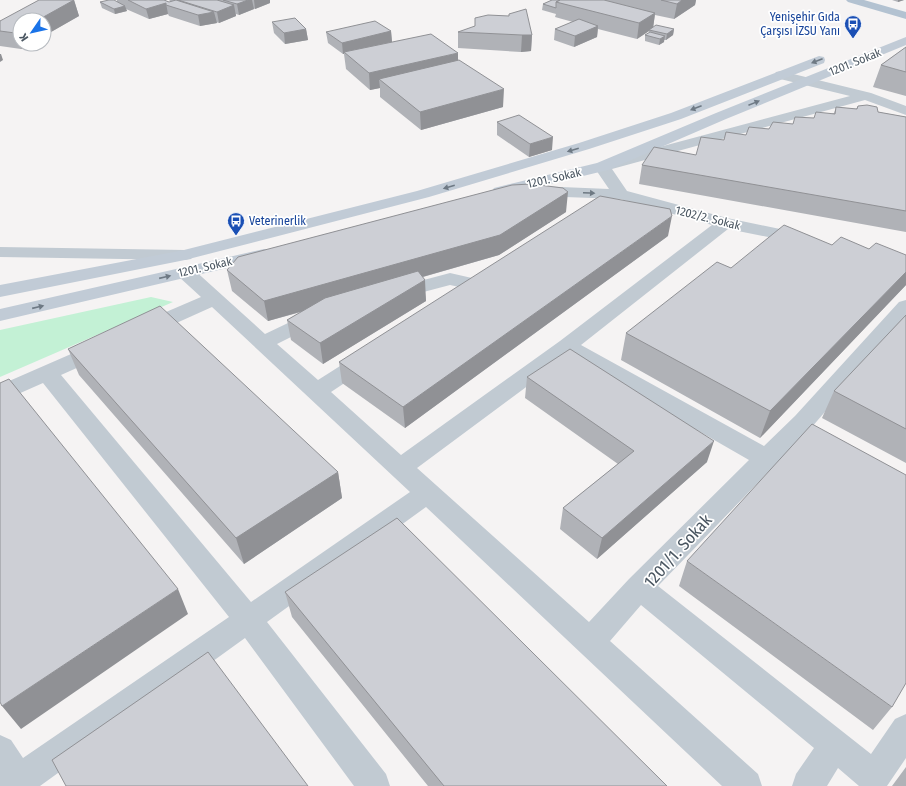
<svg xmlns="http://www.w3.org/2000/svg" width="906" height="786" font-family="'Fira Sans Condensed',sans-serif">
  <style>
    .green { fill: #c3f1d5 }
    .lines { fill: none; stroke-linecap: round; stroke-linejoin: round }
    .street { fill: #c1cad2; fill-rule: evenodd }
    .secondary { fill: #c1cbd6; fill-rule: evenodd }
    .primary { fill: #b3c2d1; fill-rule: evenodd }
    .wall { fill: #b0b2b7 }
    .shaded-wall { fill: #909195 }
    .building { fill: #cdcfd5; stroke: #909195 }
    .oneway { fill: #6e7984 }
    .oneway2 { fill: #6e7983 }
    .labels { text-anchor: middle; dominant-baseline: central; stroke-width: 3.5; stroke-linejoin: round; paint-order: stroke }
    .far-transit-label { font-size: 12px; fill: #164399; stroke: #fff; text-anchor: end }
    .far-street-label { font-size: 12px; fill: #4a5661; stroke: #fff }
    .near-street-label { font-size: 17px; fill: #4a5661; stroke: #fff }
  </style>
  <rect width="100%" height="100%" fill="#f5f3f3"/>
  <path class="green" d="M151,297L173,302L0,377V330Z"/>
  <g class="lines">
    <path class="street" d="M781,71L871,93L906,106V115L865,100L612,169L627,191L727,218L809,235L812,239L809,243L803,244L728,229L581,345L764,446L795,416L899,302L906,300V318L811,428L658,586L871,754L895,719L906,714V758L887,786H859L838,768L827,786H792L796,774L814,748L641,605L610,641L758,774L762,786H722L426,507L267,622L386,774L390,786H354L245,638L40,786H0V735L11,740L23,758L229,617L43,383L0,402V385L94,344L101,342L108,344L111,349L108,354L61,375L251,602L410,492L212,307L152,334L145,335L138,334L135,329L138,324L201,297L178,276L176,272L178,268L185,266L192,268L265,334L309,313L316,311L323,313L326,317L323,321L277,344L318,380L359,354L366,352L373,354L377,359L373,364L331,392L401,455L560,341L712,225L620,199L537,196L531,194L529,191L531,188L537,186L609,189L594,167L596,164L850,96L776,78L774,75L776,72ZM568,356L749,460L629,579L589,622L417,468Z
      M0,247L185,250L191,251L194,255L191,259L185,260L0,257Z
      M450,273L485,281L488,285L485,289L478,291L450,285L397,299L390,297L387,293L390,289Z"/>
    <path class="secondary" d="M906,37V45L726,119L608,170L500,196L494,194L492,191L494,188L597,163L716,113Z
      M819,56L824,57L825,60L824,63L681,119L589,149L429,197L185,260L0,297V285L184,250L417,191L579,143L671,113Z
      M264,249L270,250L273,254L270,258L0,321V309Z"/>
    <path class="primary" d="M846,0H864L906,12V19L848,2Z"/>
  </g>
  <path class="wall" d="M74,0L79,16L21,49L0,46V21Z
    M117,0H164L169,2H171L169,0H270V3L255,9L253,8L254,9L239,15L236,14V16L219,23L216,22L217,23L200,26L169,16L168,14L149,19L126,9L127,11L115,14L102,8L100,2H117Z
    M552,0H696L695,5L674,19L655,15L653,27L674,29L673,35L666,40H664V42L659,45L645,41V35L649,33V31L637,39L598,29L597,37L574,47L554,40L555,29L573,22L555,17L556,14L542,10L543,4Z
    M892,0H904L898,2Z
    M272,22L306,29L308,40L285,44L274,33Z
    M391,31L392,42L458,60L503,107L421,130L380,97V88L370,90L346,69L344,54H343L328,43L326,32Z
    M458,32L532,35L531,51L521,52L458,48Z
    M906,47V96L873,87L881,65Z
    M858,106L878,112L906,117V232L639,184L642,165L696,155L724,140L793,124L834,113L836,107L856,109Z
    M497,122L552,150L529,157L497,135Z
    M566,212L499,255L423,277L426,301L323,364L291,340L287,320L301,312L268,321L232,291L227,270Z
    M668,236L405,428L342,383L339,362Z
    M832,245L869,249L906,285L760,438L621,360L626,333L731,268Z
    M906,315V463L822,418L834,391Z
    M68,349L338,472L342,498L244,564L79,375Z
    M527,377L707,462L597,559L560,529L563,508L618,464L525,398Z
    M687,561L892,707L873,730L679,586Z
    M285,592L667,786H428L292,617Z
    M906,767V786H892Z"/>
  <path class="shaded-wall" d="M74,0L79,16L44,36V20H38Z
    M248,0H252L254,9L239,15L237,4Z
    M254,0H270V3L255,9Z
    M682,0H696L695,5L674,19L677,4Z
    M898,0H904L898,2Z
    M166,3L168,14L149,19L146,9Z
    M234,5L236,16L219,23L217,12Z
    M125,6L127,11L115,14L114,9Z
    M214,12L217,23L200,26L198,15Z
    M655,13L653,29L649,30V31L637,39L639,23Z
    M598,26L597,37L574,47L575,36Z
    M306,29L308,40L285,44L284,33Z
    M674,29L673,35L666,40L667,34Z
    M20,30V44H30L21,49L15,33Z
    M391,31L392,42L344,52V54H343L342,43Z
    M522,35H532L531,51L521,52Z
    M665,36L664,42L659,45L660,39Z
    M458,53V70L379,79L380,88L370,90L369,73Z
    M0,54H1L3,60L0,62Z
    M504,89L503,107L421,130L420,112Z
    M553,137L552,150L529,157L530,144Z
    M568,192L566,212L499,255L268,321L264,301Z
    M672,216L668,236L405,428L403,407Z
    M906,272V285L760,438L770,411Z
    M425,280L426,301L323,364L320,343Z
    M714,441L707,462L597,559L602,538Z
    M338,472L342,498L244,564L236,538Z
    M178,589L188,614L21,729L2,706Z"/>
  <path class="building" d="M39,0H74L38,20H20V30L15,33L0,31V21Z
    M109,0H114L125,6L114,9L100,2Z
    M128,0H164L169,2L176,0L214,12L198,15L166,5V3L146,9Z
    M178,0H217L234,5L217,12Z
    M223,0H248L237,4Z
    M552,0H560L556,2V8L543,4Z
    M560,0H604L655,13L639,23L556,2Z
    M661,0H682L677,4Z
    M526,9L532,35H522L458,32L475,26V18L488,15L509,16V14Z
    M295,18L306,29L284,33L272,22Z
    M579,19L598,26L575,36L555,29Z
    M375,21L391,31L342,43L326,32Z
    M656,25L674,29L667,34L649,30Z
    M650,32L665,36L660,39L645,35Z
    M431,34L458,53L369,73L344,52Z
    M906,47V72L881,65Z
    M459,60L504,89L420,112L379,79Z
    M867,105L877,107L878,112L906,117V211L642,165L654,147L696,155L701,137L724,140L726,132L746,135L749,127L769,129L773,122L793,124L795,117L814,118L816,112L835,114L836,107L857,109L858,106Z
    M519,115L553,137L530,144L497,122Z
    M531,184L563,188L568,192L500,235L264,301L227,270L238,257L512,185Z
    M600,196L670,209L672,216L403,407L339,362Z
    M784,225L832,245L841,237L869,249L876,243L906,255V272L770,411L626,333L717,262L731,268Z
    M418,271L425,280L320,343L287,320L325,298Z
    M160,306L338,472L236,538L68,349Z
    M906,315V429L834,391Z
    M570,349L714,441L602,538L563,508L634,451L527,377Z
    M9,379L178,589L2,706L0,702V383Z
    M812,424L906,475V683L892,707L687,561Z
    M397,518L667,786H444L285,592Z
    M208,652L308,786H66L52,760Z"/>
  <defs><path id="oneway-solid" d="M-6-.8H1V-3.2L6.5 0L1 3.2V.8H-6Z"/></defs>
  <g class="oneway">
    <use href="#oneway-solid" transform="translate(817 61) rotate(159)"/>
    <use href="#oneway-solid" transform="translate(754 103) rotate(-22)"/>
    <use href="#oneway-solid" transform="translate(696 108) rotate(159)"/>
    <use href="#oneway-solid" transform="translate(573 150) rotate(164)"/>
    <use href="#oneway-solid" transform="translate(449 187) rotate(164)"/>
    <use href="#oneway-solid" transform="translate(165 277) rotate(-13)"/>
    <use href="#oneway-solid" transform="translate(38 307) rotate(-13)"/>
  </g>
  <use class="oneway2" href="#oneway-solid" transform="translate(589 193) rotate(3)"/>
  <defs>
    <g id="bus-pin" transform="scale(0.9)"><path d="M0 17L-7.5 6A9.5 9.5 0 1 1 7.5 6Z" fill="#1a4fb4" stroke="#fff"/><path d="M-5-6H5V4H4V6H2V4H-2V6H-4V4H-5ZM-3.5-4V0h7V-4ZM-3.5 1.2v1.5H-2V1.2ZM2 1.2v1.5H3.5V1.2Z" fill="#fff"/></g>
  </defs>
  <g fill-rule="evenodd">
    <use href="#bus-pin" x="853" y="24"/>
    <use href="#bus-pin" x="236" y="221"/>
  </g>
  <g class="labels">
    <g class="far-transit-label">
      <text x="840" y="17">Yenişehir Gıda<tspan x="840" dy="14">Çarşısı İZSU Yanı</tspan></text>
      <text x="249" y="221" text-anchor="start">Veterinerlik</text>
    </g>
    <g class="far-street-label">
      <text transform="translate(855 62) rotate(-22)">1201. Sokak</text>
      <text transform="translate(554 178) rotate(-13)">1201. Sokak</text>
      <text transform="translate(708 218) rotate(14)">1202/2. Sokak</text>
      <text transform="translate(205 267) rotate(-13)">1201. Sokak</text>
    </g>
    <g class="near-street-label">
      <text transform="translate(678 551) rotate(-48)">1201/1. Sokak</text>
    </g>
  </g>
  <g transform="translate(32 32) rotate(236)"><circle r="19" fill="#ffffff" stroke="#b7bbc0"/>
  <path d="M0-3L7 15L0 10L-7 15Z" fill="#1a73e8"/>
  <text y="-6" font-size="11" font-weight="bold" text-anchor="middle" fill="#4a5661">K</text>
  </g>
</svg>
